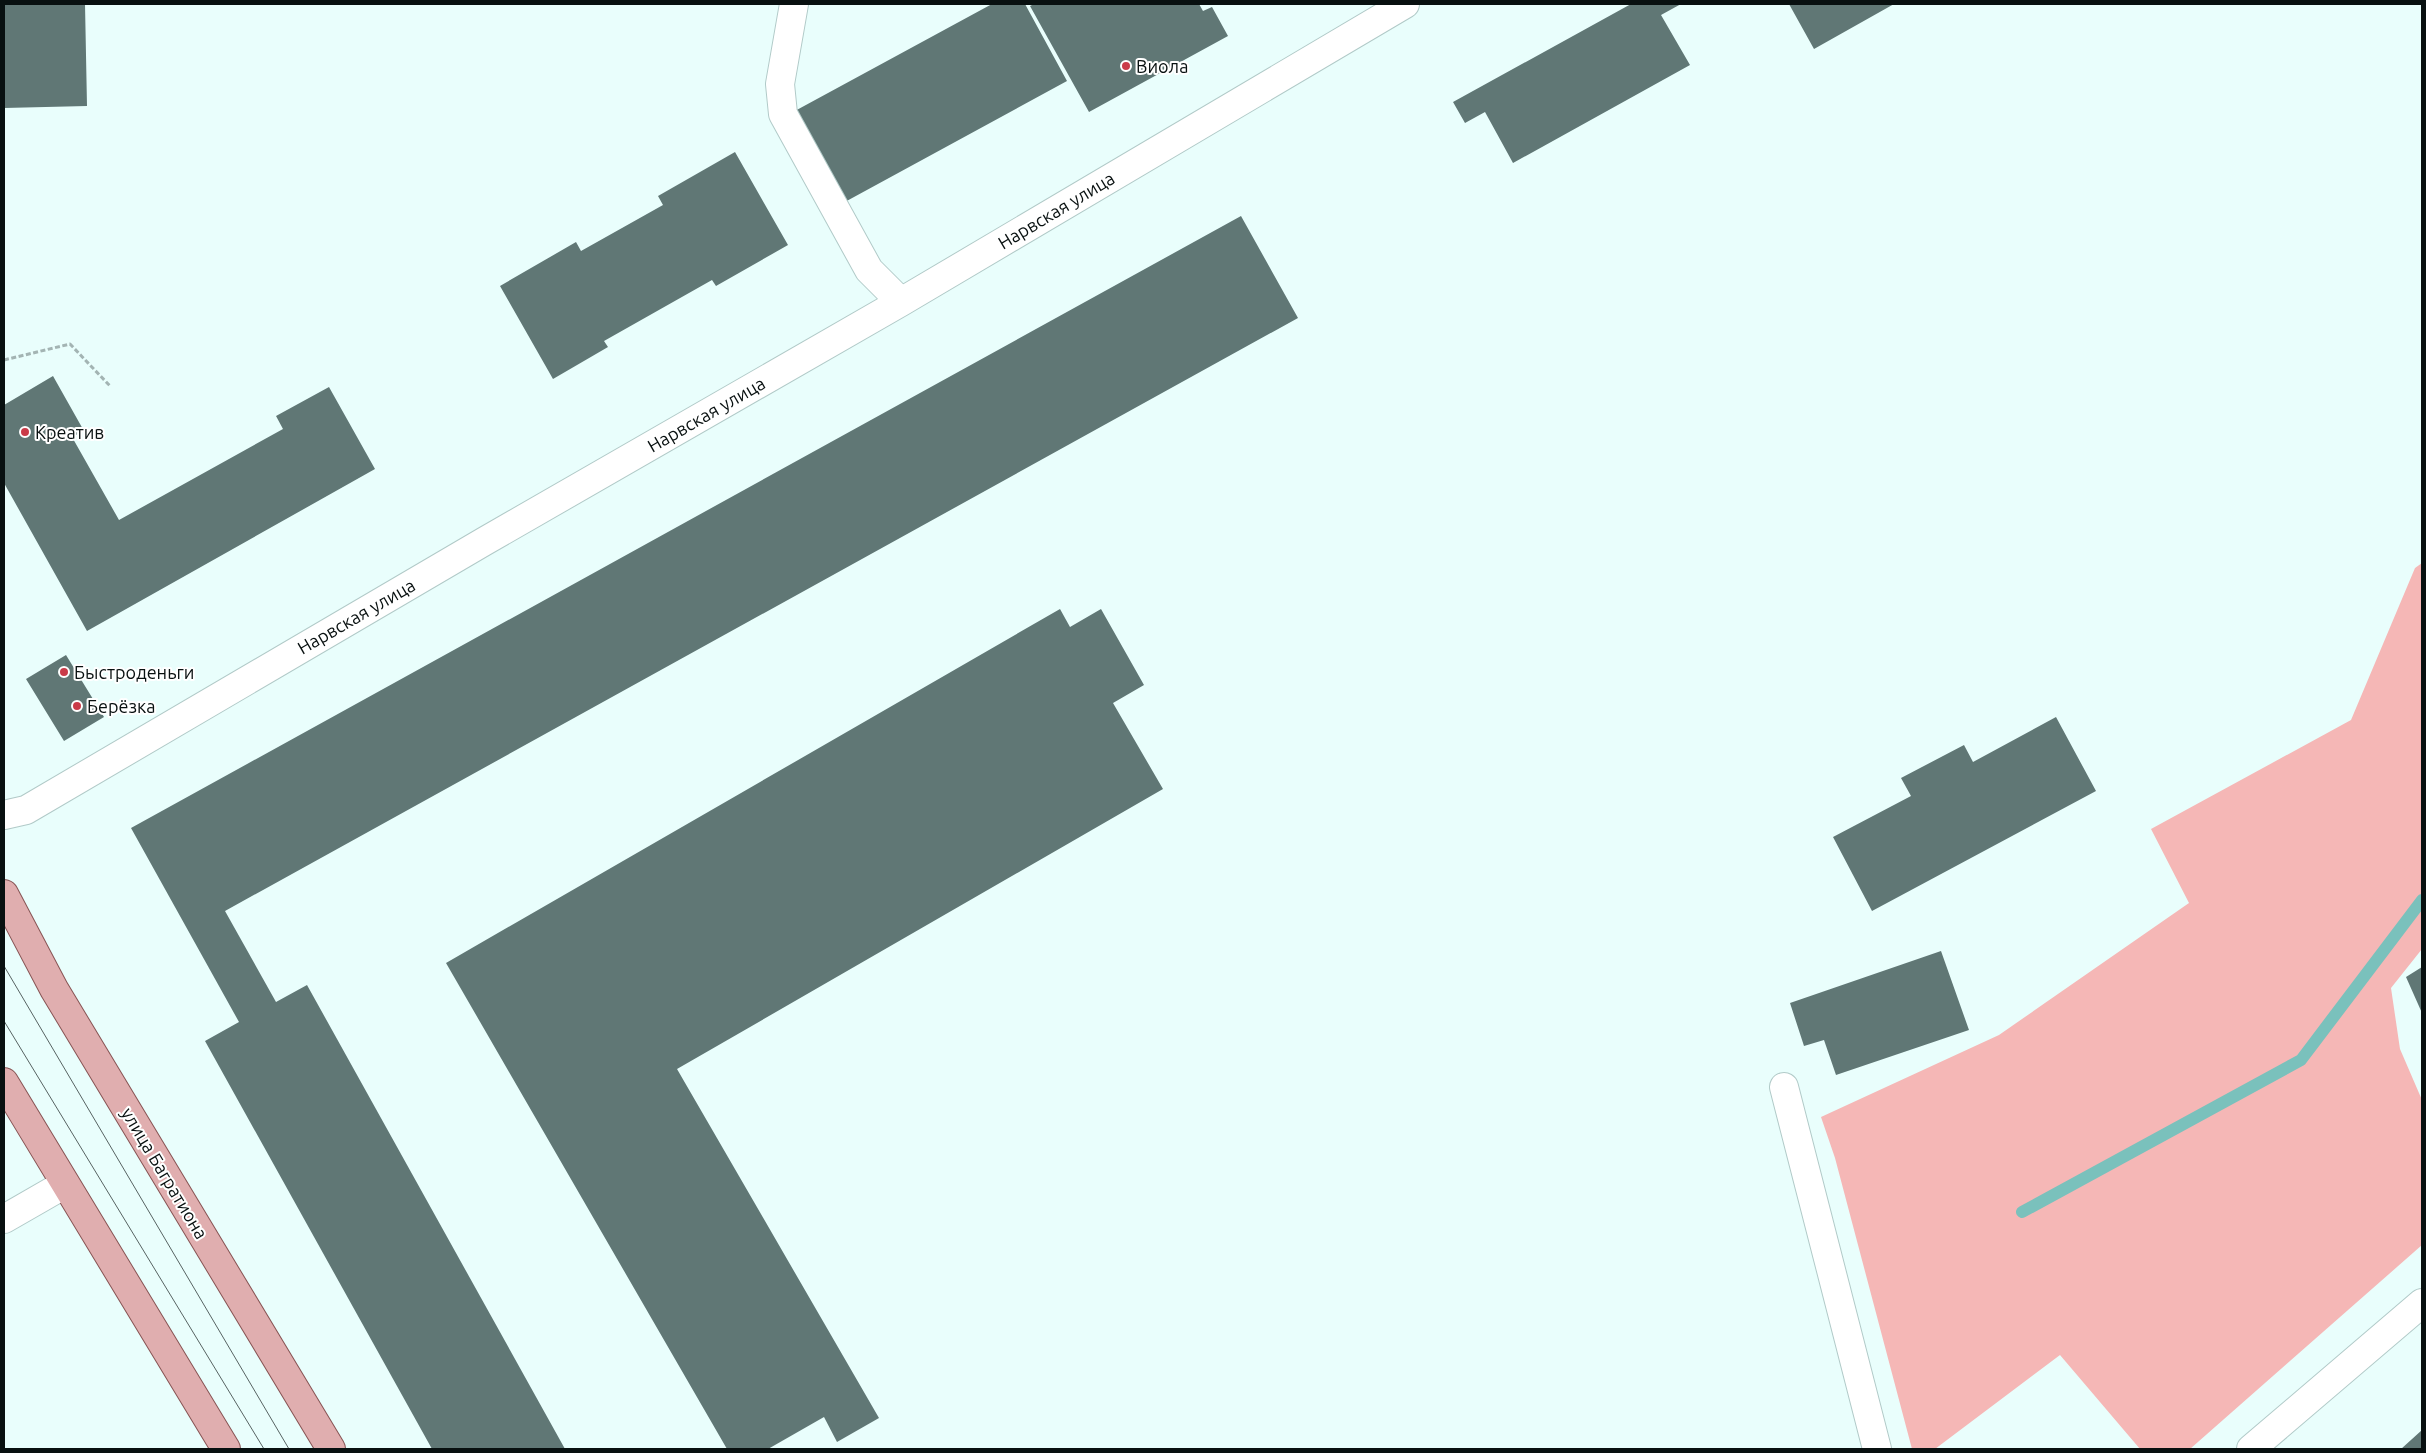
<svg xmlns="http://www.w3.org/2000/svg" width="2426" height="1453" font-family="Ubuntu,sans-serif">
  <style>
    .forest { fill: #f5b7b6 }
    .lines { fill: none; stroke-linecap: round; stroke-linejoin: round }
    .stream { stroke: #7ac1bc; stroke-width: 12 }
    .building { fill: #607775 }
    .minor-casing { stroke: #b1cac8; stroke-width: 30 }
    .major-casing { stroke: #875454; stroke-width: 30 }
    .path { stroke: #a3b4b3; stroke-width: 3; stroke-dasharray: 5 2.5; stroke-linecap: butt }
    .minor { stroke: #fff; stroke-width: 28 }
    .major { stroke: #e0aeaf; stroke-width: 28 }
    .tram { stroke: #576362; stroke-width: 1 }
    .poi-dot { fill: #ca3a48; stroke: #fff; stroke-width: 2 }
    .labels { text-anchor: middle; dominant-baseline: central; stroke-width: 4; stroke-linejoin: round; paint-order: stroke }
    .poi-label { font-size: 18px; fill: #081010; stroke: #fff; text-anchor: start }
    .street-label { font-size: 18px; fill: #081010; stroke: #fff }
  </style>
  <rect width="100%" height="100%" fill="#e9fefc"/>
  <path class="forest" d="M2422,563V949L2391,988L2400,1049L2422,1100V1245L2190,1449H2140L2060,1355L1935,1449H1912L1835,1158L1821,1117L1999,1035L2189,903L2151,829L2351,720L2415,568Z"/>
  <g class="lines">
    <path class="stream" d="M2022,1212L2301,1060L2422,900"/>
  </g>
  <path class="building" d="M4,4H85L87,106L4,108Z
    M992,4H1025L1067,81L843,203L793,112Z
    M1034,4H1199L1203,11L1212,7L1228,36L1089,112L1030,6Z
    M1631,4H1681L1661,15L1690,65L1513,163L1485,112L1465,123L1453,102Z
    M1789,4H1894L1814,49Z
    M735,152L788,245L716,286L712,280L604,341L608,347L553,379L500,286L576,242L581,251L663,205L658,196Z
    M1241,216L1298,318L225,911L276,1002L307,985L565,1449H432L205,1041L239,1022L131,828Z
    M53,376L84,431L72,437L119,520L283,429L276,416L329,387L375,469L87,631L4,483V405Z
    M1060,609L1070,627L1101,609L1144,685L1113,703L1163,789L677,1069L879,1418L837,1442L824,1417L768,1449H727L446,963Z
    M66,655L104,717L64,741L26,679Z
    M2056,717L2096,791L1872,911L1833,837L1911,796L1901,778L1964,745L1973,762Z
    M1941,951L1969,1030L1836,1075L1824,1040L1804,1046L1790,1003Z
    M2422,967V1013L2406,977Z
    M2422,1430V1449H2401Z"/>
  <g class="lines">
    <g class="minor-casing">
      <path id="minor" d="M794,4L780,84L783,114L869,270L901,302
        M4,815L26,810L485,541L901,302L1405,4
        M1784,1087L1877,1449
        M4,1219L65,1184
        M2251,1449L2422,1303"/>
    </g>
    <g class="major-casing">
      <path id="major" d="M4,894L54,989L331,1449
        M4,1082L226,1449"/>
    </g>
    <path class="path" d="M4,360L70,344L110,386"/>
    <use href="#minor" class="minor"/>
    <use href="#major" class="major"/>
    <path class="tram" d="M4,966L289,1449
      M4,1021L264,1449"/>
  </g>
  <g class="poi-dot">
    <circle cx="1126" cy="66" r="5"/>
    <circle cx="25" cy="432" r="5"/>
    <circle cx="64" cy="672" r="5"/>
    <circle cx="77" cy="706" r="5"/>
  </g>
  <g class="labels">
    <g class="poi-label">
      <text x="1136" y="66">Виола</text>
      <text x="35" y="432">Креатив</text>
      <text x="74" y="672">Быстроденьги</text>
      <text x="87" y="706">Берёзка</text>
    </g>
    <g class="street-label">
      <text transform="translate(1056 210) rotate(-31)">Нарвская улица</text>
      <text transform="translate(706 414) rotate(-30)">Нарвская улица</text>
      <text transform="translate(356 616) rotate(-30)">Нарвская улица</text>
      <text transform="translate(165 1173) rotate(59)">улица Багратиона</text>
    </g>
  </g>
  <rect width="2426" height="1453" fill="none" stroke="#081010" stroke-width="10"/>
</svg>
